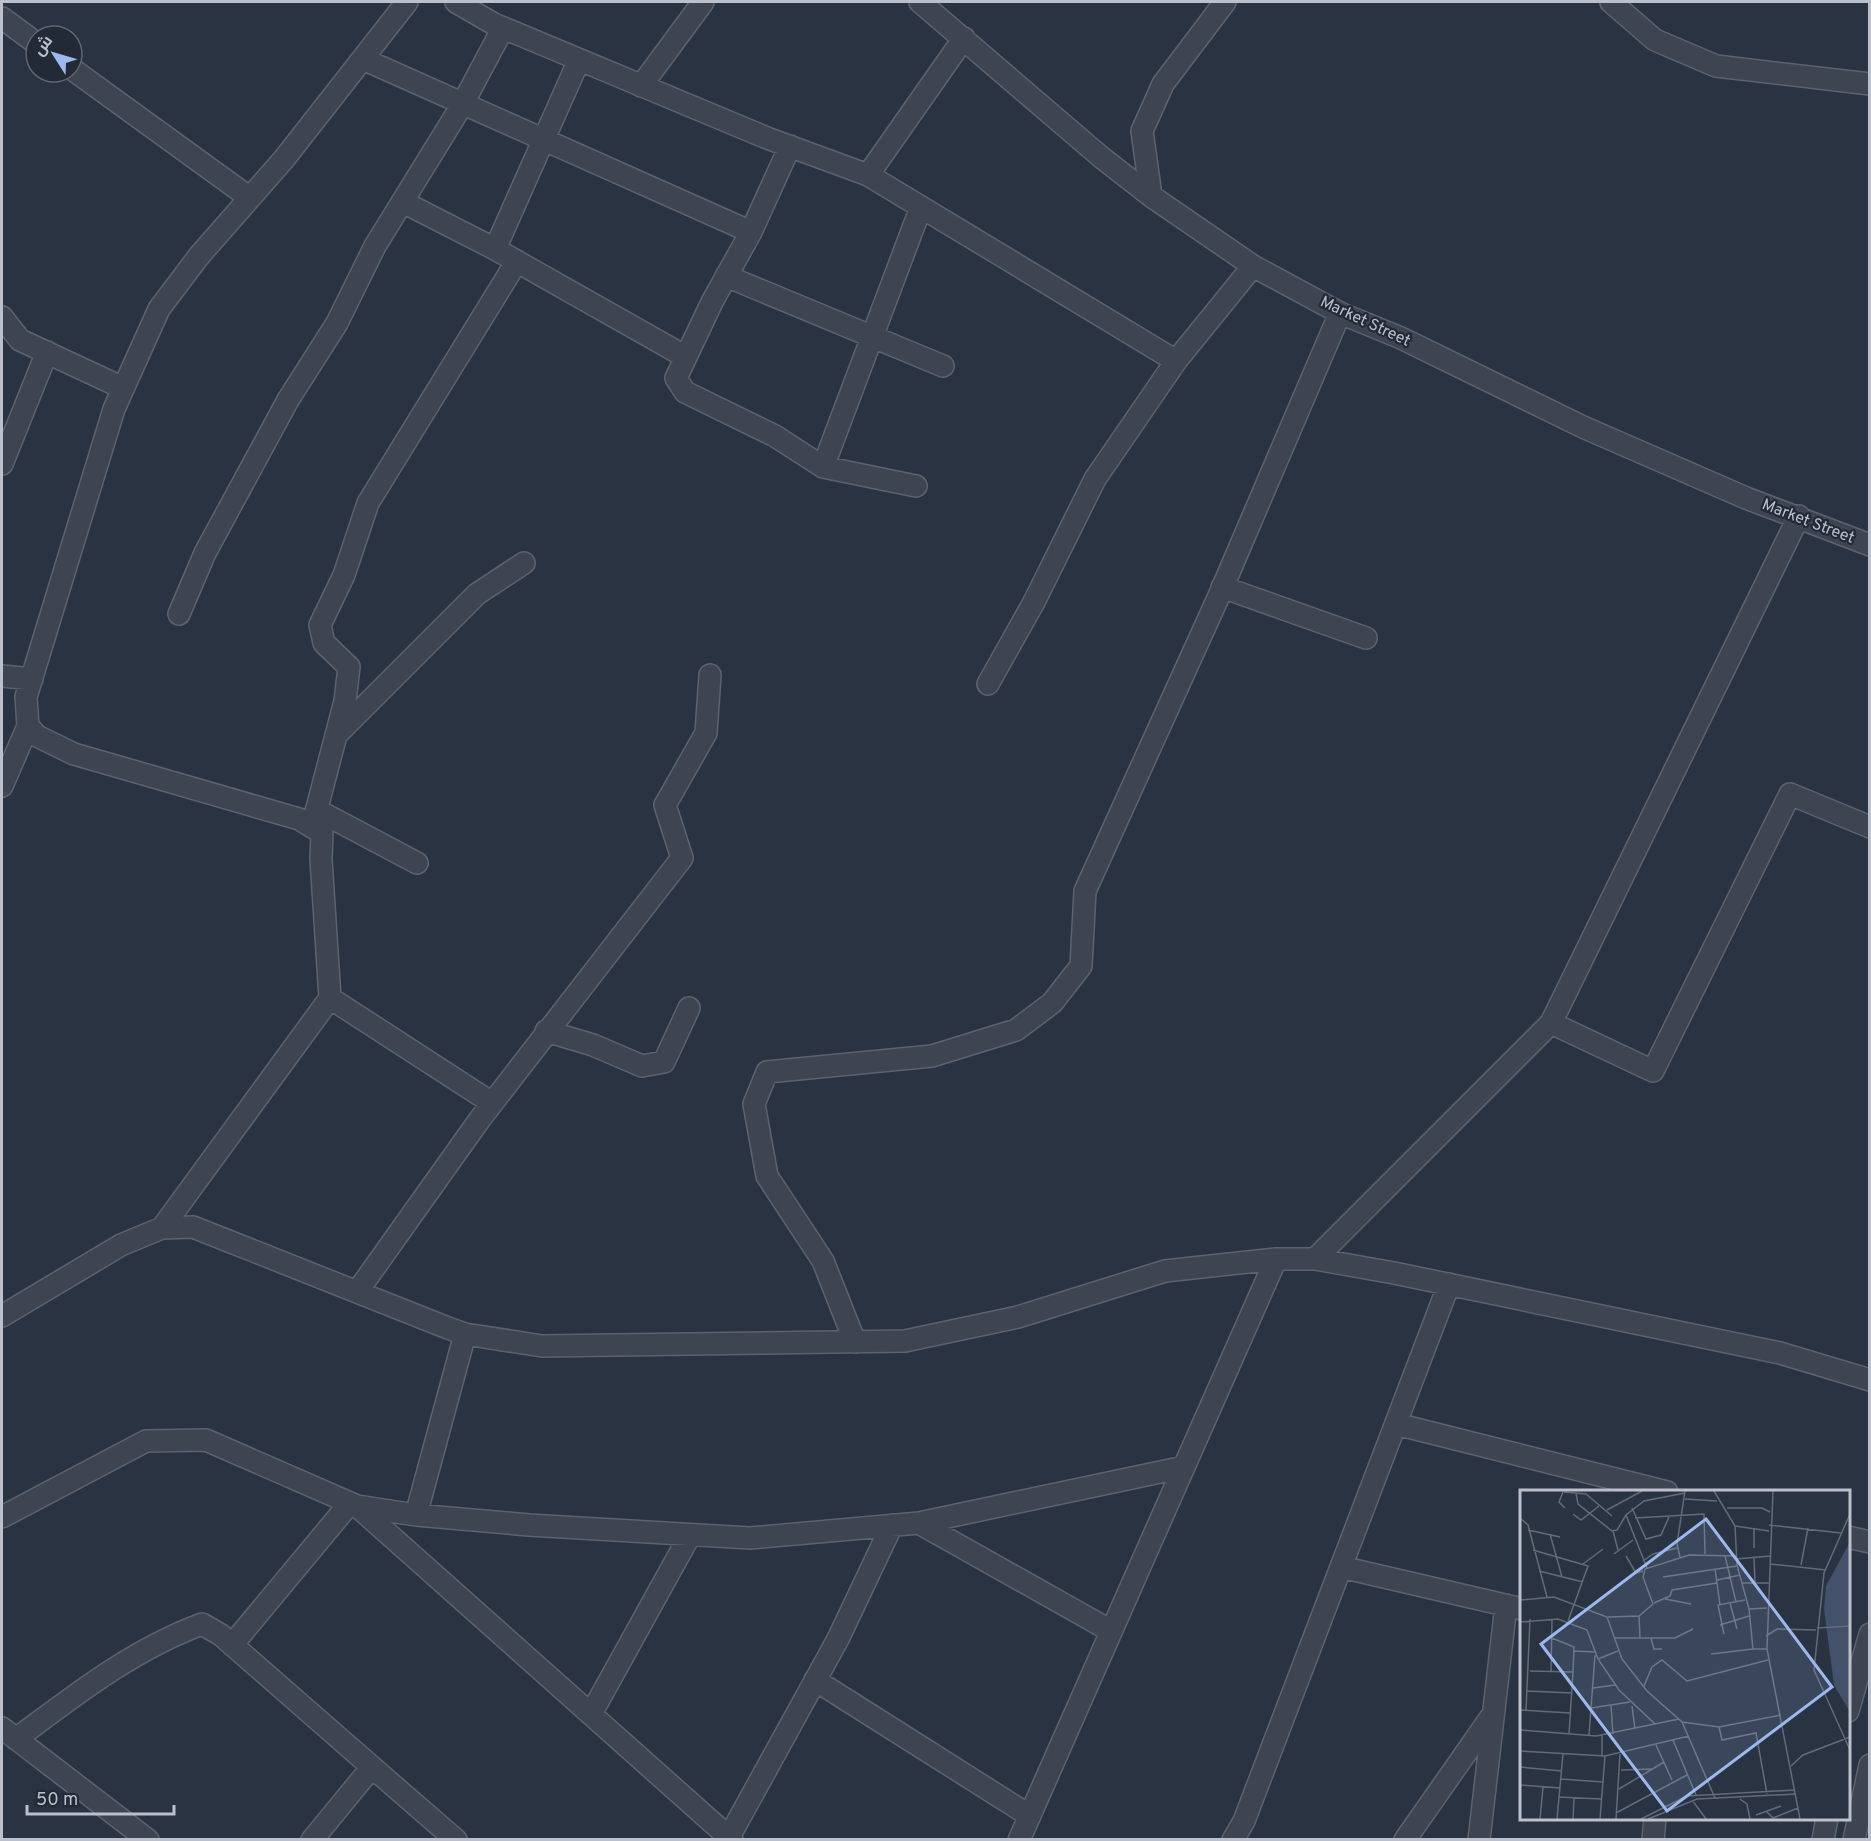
<svg xmlns="http://www.w3.org/2000/svg" width="1871" height="1841" font-family="Overpass,Cairo,sans-serif">
  <style>
    .lines { fill: none; stroke-linecap: round; stroke-linejoin: round }
    .minor-casing { stroke: #5c636e; stroke-width: 24 }
    .minor { stroke: #3e4551; stroke-width: 21 }
    .labels { text-anchor: middle; dominant-baseline: central; stroke-width: 4.5; stroke-linejoin: round; paint-order: stroke }
    .street-label { font-size: 16px; fill: #bbc0cb; stroke: #222a36 }
    .inset-road { fill: none; stroke: #646b78; stroke-width: 1.5 }
    .view { fill: #9cb9ef; fill-opacity: 0.15; stroke: #9cb9ef; stroke-width: 3 }
    .inset-edge { fill: none; stroke: #bbc0cb; stroke-width: 3 }
  </style>
  <rect width="100%" height="100%" fill="#2a3341"/>
  <g class="lines">
    <g class="minor-casing">
      <path id="minor" d="M456,2L494,24L767,138L868,175L1176,361L1253,266
        M920,2L1101,157L1151,196L1253,266L1340,313L1401,338L1583,427L1746,498L1870,545
        M1611,2L1655,40L1716,66L1870,84
        M2,18L36,43
        M363,59L751,232
        M72,69L250,198
        M641,86L703,2
        M790,146L751,232L712,302L676,378L685,392L775,436L823,467L916,486
        M868,175L964,38
        M1151,196L1142,131L1163,84L1225,2
        M403,202L495,249L686,357
        M495,249L579,60
        M726,276L943,366
        M2,317L20,340L123,388
        M2,464L47,352
        M823,467L921,207
        M1222,587L1366,638
        M179,614L205,553L288,400L337,323L375,246L462,105L503,28
        M2,676L32,679
        M988,684L1034,602L1095,479L1176,361
        M336,735L477,594L524,563
        M2,786L28,726
        M317,810L417,863
        M312,827L345,701L349,667L324,643L320,625L344,575L368,503L517,261
        M330,998L492,1103
        M1551,1023L1653,1071L1790,794L1870,827
        M546,1031L593,1045L642,1066L664,1062L689,1008
        M162,1228L330,998L321,859L322,833L299,819L74,754L37,736L28,726L26,697L114,409L159,309L199,256L284,159L407,2
        M1315,1259L1551,1023L1799,516
        M357,1292L480,1119L682,858L665,805L706,733L710,675
        M2,1316L121,1245L162,1228L193,1227L448,1328L465,1334L542,1346L905,1341L1018,1317L1165,1271L1276,1259H1315L1394,1273L1780,1353L1870,1380
        M855,1342L823,1261L767,1176L754,1104L767,1072L932,1056L1016,1030L1052,1003L1081,966L1085,891L1218,598L1340,313
        M1396,1424L1667,1492
        M357,1506L732,1840
        M416,1515L465,1334
        M2,1517L146,1441L206,1440L357,1506L416,1515L529,1525L750,1538L919,1523L1184,1467
        M919,1523L1111,1631
        M1848,1537L1870,1542
        M1341,1567L1522,1609
        M232,1645L350,1503
        M815,1680L1030,1816
        M1848,1711L1870,1634
        M591,1714L690,1535
        M2,1728L148,1840
        M16,1739C75,1695 132,1650 202,1624L221,1635L372,1767
        M729,1837L838,1639L892,1525
        M312,1840L372,1767L456,1840
        M1019,1840L1276,1259
        M1233,1840L1244,1821L1449,1284
        M1405,1840L1491,1717
        M1479,1840L1506,1605
        M1653,1840L1655,1818
        M1823,1840L1827,1818
        M1854,1840L1870,1765"/>
    </g>
    <use href="#minor" class="minor"/>
  </g>
  <g class="labels">
    <g class="street-label">
      <text transform="translate(1365 322) rotate(25)">Market Street</text>
      <text transform="translate(1808 522) rotate(21)">Market Street</text>
    </g>
  </g>
  <g transform="translate(1520 1490)">
    <rect width="330" height="330" fill="#2a3341"/>
    <path d="M330,52V222L314,195L304,119L306,96Z" fill="#43526a"/>
    <path class="inset-road" d="M194,1L215,36L217,75L229,119L233,159H247M253,1L247,159L280,329M43,2L39,12L45,18M44,2L66,4L92,26M56,3L58,14L92,41L97,40L106,25M165,9L197,11M112,18L126,49L141,45L149,27M207,18H242L250,22M87,20L122,1M53,24L61,30L79,16M330,24L304,83L294,180L330,260M0,28L8,35L27,107M115,28L184,24L185,64M249,35L321,43M215,36L249,41M8,40L40,47M93,41L98,60M30,44L42,87M234,58V38M13,60L68,76L48,131M94,64L113,50M106,66L116,83L123,81M205,66L216,112M160,67L157,54L165,1M234,68L235,92M216,69L250,66M123,71L133,64L157,58M63,74L83,59M250,74L306,80M281,75L288,38M127,78L106,25L124,11L165,3M195,79L200,115M19,81L63,92M143,87L217,76M197,90L220,85M221,93H249M145,109L171,114M0,110L34,107L87,127L102,169L127,201L162,232L195,308M134,113L150,106L152,100L197,93M210,113L217,139M229,119L247,118M119,126L120,148M88,127L119,126L133,114L123,87L125,79L169,65L216,66M0,132L38,129L67,140L78,169L99,200L135,234M200,135L229,126M297,138L330,136M204,144L198,115L225,110M246,146L257,139L296,140M32,148L54,157L53,182M94,148H155L173,139M131,148L134,159H142M54,161L75,162M191,164L233,159M78,169L98,161M10,181L53,182L49,244M31,181L32,129M124,196L132,177L142,170L167,191L248,170M73,198L95,195M7,201L52,203M91,216L93,244M112,216L115,239M71,218L110,212M0,220L50,223M6,220L10,129M162,232L199,237L261,225M199,237L202,250L236,243L247,304M0,240L76,246L159,229M69,245L75,165M82,245V266M153,250L176,305M136,255L152,290M0,261L85,266L169,246M271,276L283,265L330,247M0,277L42,281M101,280L132,279M41,289L83,292M0,295L40,298M99,299L144,272M39,307L81,309M220,309L227,314L230,329M172,310L186,329M247,322L253,328L278,318M96,323L167,285M236,325L261,316M20,329L23,297M37,329L43,264M53,329L54,308M80,329L85,266M96,329L100,264M121,329L167,306L275,300M128,329L177,309L276,304"/>
    <path class="view" d="M186,29L312,197L147,321L21,154Z"/>
    <rect width="330" height="330" class="inset-edge"/>
  </g>
  <rect width="1871" height="1841" fill="none" stroke="#bbc0cb" stroke-width="6"/>
  <g transform="translate(54 54) rotate(307)"><circle r="28" fill="#222a36" stroke="#5f6672" stroke-width="1.5"/>
  <path d="M0-4.5L10 22L0 15L-10 22Z" fill="#9cb9ef"/>
  <text y="-9" font-size="16" font-weight="bold" text-anchor="middle" fill="#bbc0cb">ش</text>
  </g>
  <path d="M27 1805v9h147v-9" fill="none" stroke="#bbc0cb" stroke-width="3"/>
  <text x="36" y="1805" font-size="18" fill="#bbc0cb" stroke="#222a36" stroke-width="4.5" paint-order="stroke">50 m</text>
</svg>
